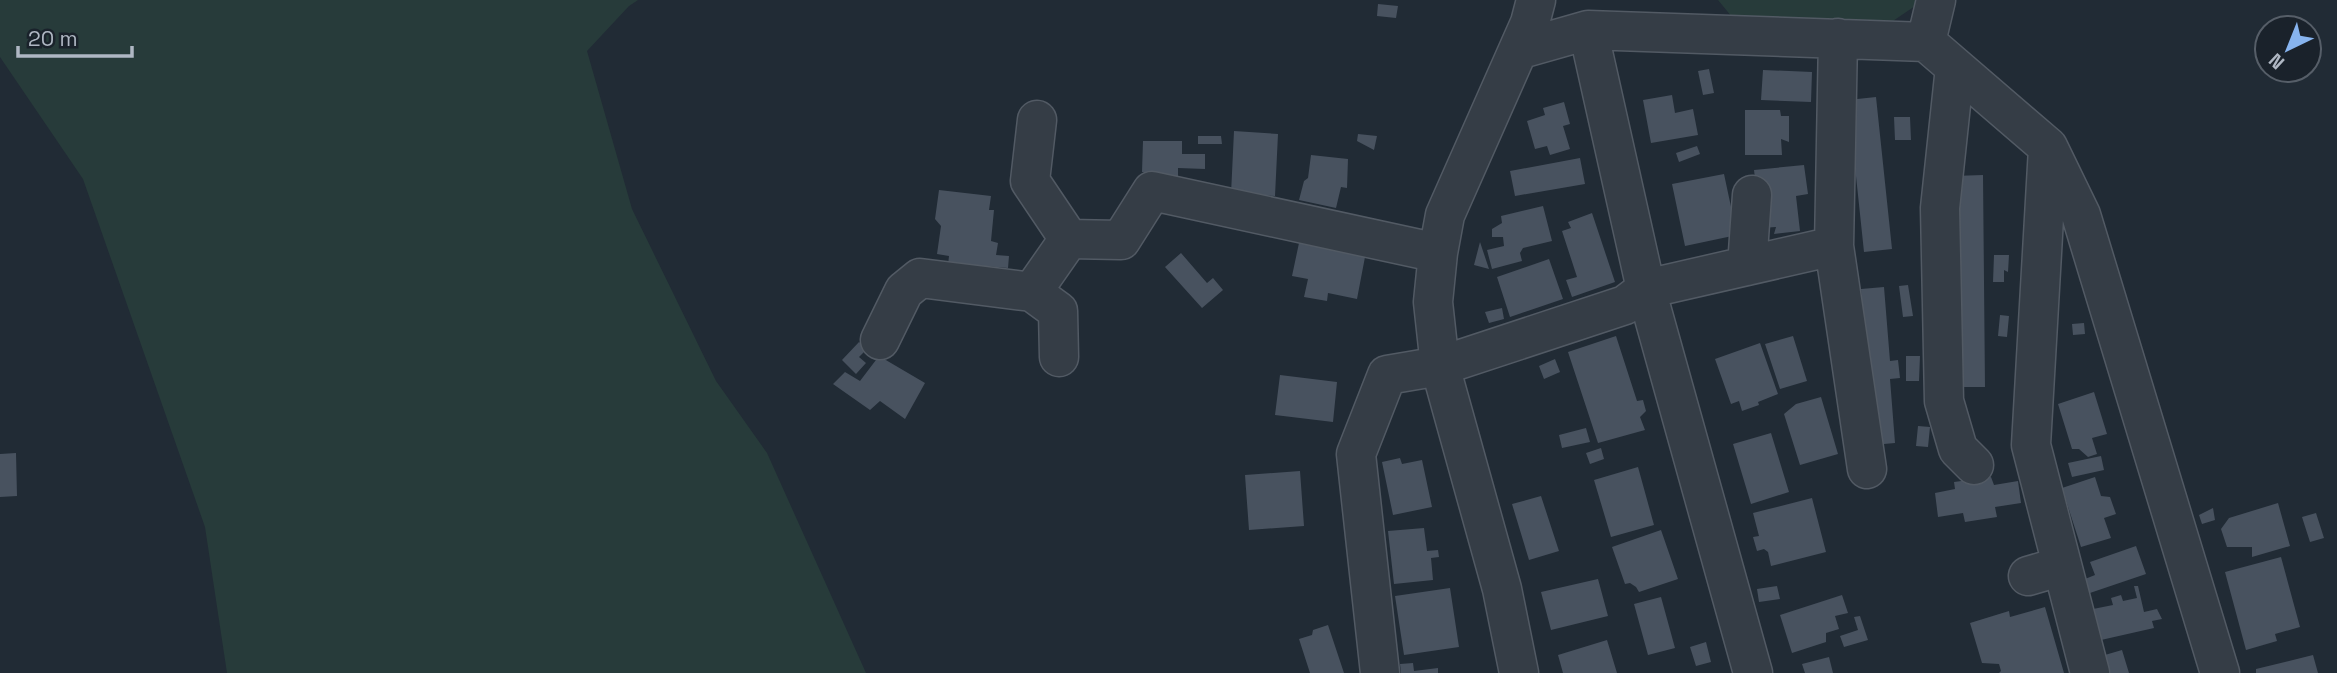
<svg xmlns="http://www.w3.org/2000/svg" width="2337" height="673" font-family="'Space Grotesk',sans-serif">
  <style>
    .green { fill: #273b3a }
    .building { fill: #48525f }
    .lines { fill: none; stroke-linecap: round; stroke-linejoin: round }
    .minor-casing { stroke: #525a64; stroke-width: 41 }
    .minor { stroke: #353d46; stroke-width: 38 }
  </style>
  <rect width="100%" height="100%" fill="#212b35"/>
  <path class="green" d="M0,0H638L629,6L587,51L632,209L716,381L767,453L866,673H227L205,527L83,179L0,57Z
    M1718,0H1916L1915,6L1893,21L1732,17Z"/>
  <path class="building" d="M1378,4L1398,6L1396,18L1377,16Z
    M1709,69L1714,93L1703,95L1698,71Z
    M1763,70L1812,72L1811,102L1761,100Z
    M1672,95L1675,113L1693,109L1698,135L1651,143L1643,100Z
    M1876,97L1892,249L1864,252L1848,100Z
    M1564,102L1570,124L1563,126L1570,149L1550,155L1547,146L1535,149L1527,121L1545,115L1543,108Z
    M1745,110H1780L1781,116H1789V142L1781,139L1782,155H1745Z
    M1894,117H1910L1911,140H1895Z
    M1234,131L1278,134L1275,196L1231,194Z
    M1358,134L1377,136L1374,150L1357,141Z
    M1198,136H1221L1222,144H1198Z
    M1143,141H1182V154H1205V169L1178,168V180L1153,173L1142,172Z
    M1697,146L1700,154L1679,162L1676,153Z
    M1311,155L1348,159L1347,188L1341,187L1336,208L1299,200L1304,181L1308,178Z
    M1580,158L1585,184L1515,196L1510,171Z
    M1804,165L1808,194L1796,196L1800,231L1774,234L1776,227L1761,228L1754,170Z
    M1724,174L1737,235L1685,246L1672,184Z
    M1983,175L1985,387H1955L1953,176Z
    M939,190L991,196L989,210H994L991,241L998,243L996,255L1009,256L1008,268L972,265L969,269L948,265L949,256L937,254L941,226L935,219Z
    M1543,206L1552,241L1523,248L1520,253L1522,261L1492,269L1487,250L1504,246L1503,237H1492V229L1502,223L1501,216Z
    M1592,213L1615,282L1572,297L1566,280L1577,277L1562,231L1571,228L1568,222Z
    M1480,242L1489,269L1474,265Z
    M1299,243L1365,257L1357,299L1328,293L1327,301L1304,297L1308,279L1292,276Z
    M1181,253L1207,283L1213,278L1223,290L1202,308L1165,267Z
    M1994,255H2009L2008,272L2004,270V282H1993Z
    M1549,259L1563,299L1510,317L1497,277Z
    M1908,285L1913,316L1903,317L1899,286Z
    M1884,287L1890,361L1898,360L1900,378L1890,379L1895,443L1873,445L1861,289Z
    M1502,308L1504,319L1489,323L1485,312Z
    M2000,315L2009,316L2007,337L1998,336Z
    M2084,323L2085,334L2073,335L2072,324Z
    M1616,336L1637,401L1643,400L1646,411L1640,417L1645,430L1598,443L1568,352Z
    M1793,336L1807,381L1780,389L1765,344Z
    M859,342L867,349L859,357L866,363L856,374L842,360Z
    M1760,343L1778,394L1758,402L1759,405L1742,411L1739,401L1731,404L1715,359Z
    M879,356L925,383L905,419L880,401L870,410L833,384L845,372L860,381Z
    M1906,356H1920L1919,381H1906Z
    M1555,359L1560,372L1544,379L1539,366Z
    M1280,375L1337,382L1333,422L1275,415Z
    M2094,392L2107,434L2092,438L2097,454L2088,457L2079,449H2072L2058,404Z
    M1821,397L1838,454L1800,465L1784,414L1796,404Z
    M1918,426L1930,427L1928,447L1916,446Z
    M1586,428L1590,442L1562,448L1559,435Z
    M1771,433L1789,492L1751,504L1733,444Z
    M1601,448L1604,459L1590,464L1586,453Z
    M16,453L17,496L0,497V454Z
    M2101,456L2104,470L2072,477L2068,463Z
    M1400,458L1402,464L1422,460L1432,507L1393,515L1382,462Z
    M1638,467L1654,525L1611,537L1594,480Z
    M1300,471L1304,526L1249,530L1245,475Z
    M1991,477L1994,485L2018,481L2021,503L1995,507L1997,517L1965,522L1963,513L1938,517L1935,493L1955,489L1954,482Z
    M2095,477L2101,496L2110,497L2116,514L2104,518L2111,538L2081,547L2062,488Z
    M1541,496L1559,551L1529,560L1512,504Z
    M1812,498L1826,552L1771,566L1768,552L1764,549L1757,551L1753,537L1759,536L1753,513Z
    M2278,503L2290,546L2252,557V547H2227L2221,529L2229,518Z
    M2213,508L2215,520L2202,524L2199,515Z
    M2316,513L2324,538L2310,542L2302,517Z
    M1424,528L1427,551L1438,550L1439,557L1431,558L1433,580L1394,584L1388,531Z
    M1661,530L1678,579L1639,592L1636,587L1630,583L1625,584L1612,547Z
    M2136,546L2146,574L2084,595L2080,581L2095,575L2090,562Z
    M2281,557L2300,627L2275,634L2277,641L2246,650L2225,572Z
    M1598,579L1608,616L1551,630L1541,592Z
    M1777,586L1780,599L1759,602L1757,589Z
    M2134,586H2138L2144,612L2157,609L2162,619L2152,621L2154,628L2101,640L2093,609L2113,605L2111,598L2121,595L2123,601L2137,598Z
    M1450,588L1459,647L1404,655L1395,596Z
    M1842,595L1848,613L1835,616L1839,629L1826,633V642L1792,653L1780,615Z
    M1661,597L1675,648L1648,655L1634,604Z
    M2045,607L2064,673H1999L2001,671L1999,664L1982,663L1970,623L2009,611L2010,617Z
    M1860,616L1868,640L1844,647L1840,636L1858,630L1854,617Z
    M1328,625L1344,673H1310L1299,639L1312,635L1313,630Z
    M1607,640L1617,673H1563L1558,655Z
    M1706,642L1711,662L1696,666L1690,647Z
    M2122,650L2129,673H2102L2098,657Z
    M2313,655L2318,673H2256V669Z
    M1829,657L1833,673H1805L1802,664Z
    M1413,663L1414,671L1438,668V673H1401L1400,664Z"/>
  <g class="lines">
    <g class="minor-casing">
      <path id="minor" d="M1588,30L1646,289L1753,673
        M1838,38L1834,246L1867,469
        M1926,42L1936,0
        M1518,50L1588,30L1926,42L2048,147L2081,215L2220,673
        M1955,67L1940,208L1944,401L1958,449L1974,465
        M1037,120L1030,181L1069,239
        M2048,148L2031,445L2090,673
        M1747,266L1752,195
        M1032,292L1058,311L1059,357
        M880,340L904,291L920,278L1032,292L1069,239L1121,240L1152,191L1438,253
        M2028,576L2062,566
        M1380,673L1356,454L1387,375L1440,366L1625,305L1646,289L1834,246
        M1519,673L1502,589L1440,366L1433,302L1438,253L1445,215L1530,23L1536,0"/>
    </g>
    <use href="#minor" class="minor"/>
  </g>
  <g transform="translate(2288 49) rotate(223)"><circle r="33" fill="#1a222b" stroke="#565e68" stroke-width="2"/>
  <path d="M0-5L12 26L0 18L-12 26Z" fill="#87b4ef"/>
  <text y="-10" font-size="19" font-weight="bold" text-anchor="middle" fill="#afb7c3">N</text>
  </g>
  <path d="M18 46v10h114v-10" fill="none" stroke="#afb7c3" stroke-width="3.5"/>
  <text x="28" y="46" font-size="21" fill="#afb7c3" stroke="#1a222b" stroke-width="5" paint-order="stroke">20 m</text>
</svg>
